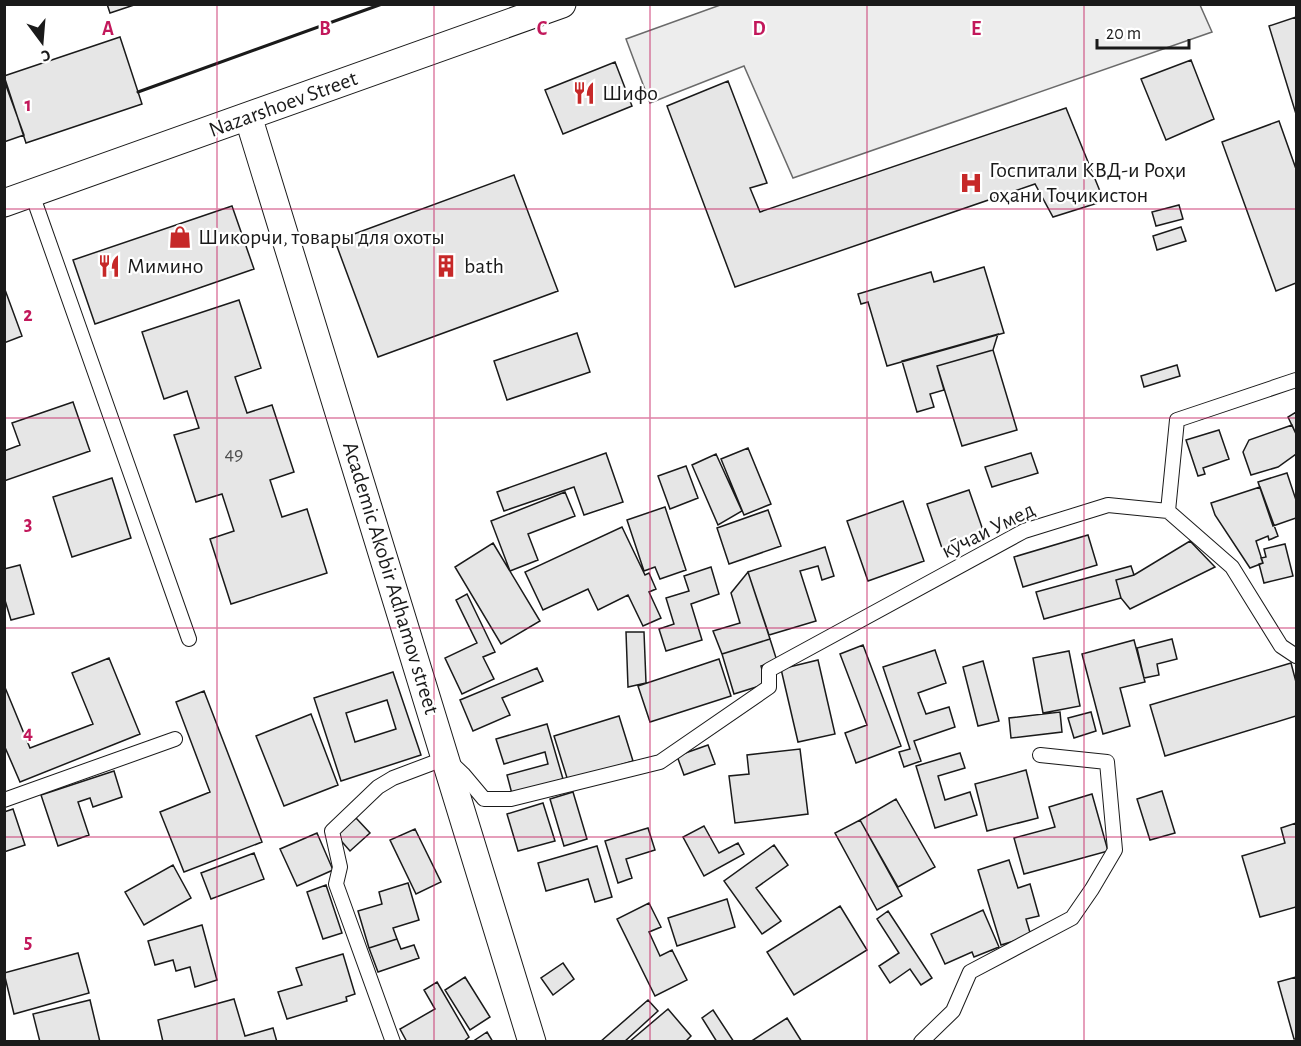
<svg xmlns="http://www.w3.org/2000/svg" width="1301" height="1046" font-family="'Alegreya Sans',sans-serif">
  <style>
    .green { fill: #ededed; stroke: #6a6a6a; stroke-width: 1.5 }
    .building { fill: #e6e6e6; stroke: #1a1a1a; stroke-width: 1.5; fill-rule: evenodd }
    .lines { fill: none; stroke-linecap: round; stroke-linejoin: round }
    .lane-casing { stroke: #1a1a1a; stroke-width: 16 }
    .street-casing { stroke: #1a1a1a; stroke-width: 29 }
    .lane { stroke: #fff; stroke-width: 14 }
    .street { stroke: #fff; stroke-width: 27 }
    .wall { stroke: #1a1a1a; stroke-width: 3 }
    .grid { fill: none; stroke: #c2185b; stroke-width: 1.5; stroke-opacity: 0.55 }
    .labels { text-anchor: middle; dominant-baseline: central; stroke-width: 4.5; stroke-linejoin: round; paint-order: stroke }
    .number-label { font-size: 20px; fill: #4d4d4d }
    .poi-label { font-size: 22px; fill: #1a1a1a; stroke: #fff; text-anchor: start }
    .street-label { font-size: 22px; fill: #1a1a1a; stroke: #fff }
    .grid-label { font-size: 20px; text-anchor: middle; font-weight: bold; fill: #c2185b; stroke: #fff; stroke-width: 4.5; stroke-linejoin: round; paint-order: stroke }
  </style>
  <rect width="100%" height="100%" fill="#fff"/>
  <path class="green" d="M723,4L1200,5L1212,32L793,178L744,66L650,103L626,39Z"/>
  <path class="building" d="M107,4H137L110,13Z
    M1296,17V114L1269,26Z
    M120,37L142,104L26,143L4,76Z
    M1191,60L1214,119L1166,140L1141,79Z
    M615,62L632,106L563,134L545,90Z
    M4,80L24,135L4,142Z
    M728,81L767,183L750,188L760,212L1066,108L1104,201L1053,217L1035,184L735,287L667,106Z
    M1279,121L1296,169V283L1276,291L1222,142Z
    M514,175L558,291L378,357L335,241Z
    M1179,205L1183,219L1156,226L1152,212Z
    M232,206L254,269L95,324L73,260Z
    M1181,227L1186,241L1157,250L1153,236Z
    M984,267L1004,333L887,366L868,302L861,304L858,294L931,272L934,282Z
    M4,287L22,336L4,343Z
    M239,300L261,368L235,377L247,413L272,405L294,472L270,480L282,517L307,509L327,573L231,604L210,539L234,531L222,494L196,502L174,435L199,428L187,391L164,399L142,332Z
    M577,333L590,372L507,400L494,361Z
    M998,334L993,350L937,366L944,390L930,394L934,407L917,412L902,361Z
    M993,350L1017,430L962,446L937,366Z
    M1177,365L1180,376L1144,387L1141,376Z
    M73,402L90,451L4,481V451L20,445L12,423Z
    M1296,412V434L1288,417Z
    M1292,425L1296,434V454L1278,467L1251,475L1243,452L1249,440Z
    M1219,430L1229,459L1203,468L1205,474L1198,476L1186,440Z
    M748,448L771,504L744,515L721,459Z
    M606,453L623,502L584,515L574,487L504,511L497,492Z
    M1031,453L1038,473L992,487L985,467Z
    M716,454L742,511L718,525L692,465Z
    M686,466L698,498L670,509L658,476Z
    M1287,473L1296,500V518L1273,526L1258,482Z
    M112,478L131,538L72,557L53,497Z
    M1260,487L1278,536L1269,540L1268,536L1256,541L1263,563L1250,568L1215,515L1211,503Z
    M969,490L985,536L943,551L927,504Z
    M565,492L575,516L528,534L538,560L510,571L491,521Z
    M903,501L924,561L868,581L847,521Z
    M665,507L686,570L660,579L655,567L644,571L627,520Z
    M768,510L781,546L729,564L717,528Z
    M622,527L645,575L649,573L656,589L649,592L661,618L643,626L628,595L598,610L588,589L543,610L525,572Z
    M1088,535L1097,565L1023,587L1014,557Z
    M1190,541L1215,567L1130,609L1121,598L1116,580L1134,575Z
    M493,543L540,621L501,644L455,567Z
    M1285,544L1293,576L1264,583L1259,564L1263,563L1261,558L1266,557L1264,549Z
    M825,547L834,576L822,580L818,566L800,571L816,621L769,635L748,572Z
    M20,565L34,614L11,620L4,597V569Z
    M1131,566L1134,575L1116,580L1121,598L1044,619L1036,592Z
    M711,567L719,594L691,604L702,640L666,651L659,629L674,624L666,598L689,591L684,576Z
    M748,572L770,639L722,654L713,631L740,623L731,593Z
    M467,594L495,652L483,657L494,679L462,694L445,658L477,643L456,600Z
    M626,632H644L646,683L628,687Z
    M770,639L777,661L761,666L766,684L734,694L722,654Z
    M1172,639L1177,659L1157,664L1159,675L1144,678L1137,648Z
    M1134,640L1145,682L1120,688L1130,726L1103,734L1082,654Z
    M863,645L901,746L856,763L845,733L867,725L840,654Z
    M935,650L946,683L918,693L926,714L949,707L955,727L914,741L921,761L904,767L899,752L910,749L883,667Z
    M1069,651L1080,706L1043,713L1033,658Z
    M109,658L140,734L20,782L4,745V685L30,748L93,724L72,673Z
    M719,659L731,696L650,722L638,686Z
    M818,660L835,734L798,742L781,669Z
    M983,661L999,721L978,726L963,667Z
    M1291,663L1296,682V716L1165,756L1150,705Z
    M537,668L543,681L502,698L510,715L473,731L460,700Z
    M393,672L421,755L341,781L314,698ZM387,700L396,729L355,742L346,713Z
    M204,691L262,842L184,872L160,812L210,792L176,702Z
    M1060,712L1062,732L1011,738L1009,718Z
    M1091,712L1096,731L1074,738L1068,718Z
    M311,714L338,785L284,806L256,736Z
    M619,716L633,761L568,781L554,736Z
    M547,724L563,779L512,794L507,775L548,764L545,752L504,764L496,739Z
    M708,745L715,764L684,775L677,756Z
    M800,749L808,814L735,823L729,776L749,774L747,755Z
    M960,753L965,768L938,776L945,800L970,792L977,815L935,828L916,766Z
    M1026,770L1038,818L987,831L975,784Z
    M114,771L122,797L93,807L90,798L78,802L89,835L58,846L41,795Z
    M1162,791L1175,833L1150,840L1137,799Z
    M573,792L587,839L564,846L550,799Z
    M1092,794L1108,851L1024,874L1014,838L1055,827L1049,807Z
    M896,799L935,867L898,887L860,820Z
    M543,803L555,841L518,851L507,814Z
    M13,809L25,845L4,852V812Z
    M356,818L370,833L350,851L336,835Z
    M860,820L902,896L877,910L835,833Z
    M1296,823V907L1260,917L1242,856L1285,843L1281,828Z
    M704,826L719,853L738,843L744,854L704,876L683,837Z
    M648,828L655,850L626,859L632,878L618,883L605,841Z
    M415,829L441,882L416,894L390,840Z
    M317,833L333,870L297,886L280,849Z
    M774,845L788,865L756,888L781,921L762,934L724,881Z
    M597,846L612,897L595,902L588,879L546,891L538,863Z
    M254,853L264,879L211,899L201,873Z
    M1009,860L1018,888L1030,884L1039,916L1026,919L1031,936L1001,945L978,870Z
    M173,865L191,898L144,925L125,892Z
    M408,883L419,920L393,928L397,939L369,948L358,911L382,904L379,892Z
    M326,885L342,933L323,939L307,892Z
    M727,899L735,927L677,946L668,918Z
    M649,903L661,927L649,932L660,956L672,950L687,980L655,996L617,919Z
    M840,906L867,950L794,995L767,952Z
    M983,910L999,947L974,957L972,952L945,964L931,934Z
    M888,911L932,978L921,985L910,969L890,983L879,966L899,953L877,919Z
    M202,925L217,980L195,987L190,967L176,971L173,960L155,965L148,941Z
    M397,939L401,949L414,945L419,958L378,972L369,948Z
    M78,953L89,993L14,1014L4,973Z
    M343,954L355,994L346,997L347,1001L287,1019L278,992L302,985L296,968Z
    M563,963L574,979L553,995L541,978Z
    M465,977L490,1017L470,1030L445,990Z
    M1296,977V1039H1294L1278,982Z
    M437,982L469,1037L463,1042H407L400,1029L435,1009L424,990Z
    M234,999L245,1036L273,1028L277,1042H163L158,1020Z
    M90,1000L100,1042H40L33,1014Z
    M648,1000L658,1011L624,1042H600Z
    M668,1009L691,1036L685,1042H629Z
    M713,1010L734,1042H717L702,1018Z
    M787,1018L802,1042H750Z
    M487,1032L493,1042H472Z"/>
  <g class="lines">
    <g class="lane-casing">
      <path id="lane" d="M32,194L189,639
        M1168,511L1177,420L1296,380
        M4,800L175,739
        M393,1042L336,884L340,867L332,831L378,787L393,778L446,758L463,774L484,799H511L660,762L769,687V670L1024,531L1108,505L1168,511L1232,567L1281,646L1296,656
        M921,1042L953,1011L970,972L1072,918L1092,889L1115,850L1107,762L1040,755"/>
    </g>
    <g class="street-casing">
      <path id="street" d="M248,116L532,1042
        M4,203L562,4"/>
    </g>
    <use href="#lane" class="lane"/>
    <use href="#street" class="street"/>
    <path class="wall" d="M138,92L382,4"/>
  </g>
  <path class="grid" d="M217,4V1042M434,4V1042M650,4V1042M867,4V1042M1084,4V1042M4,209H1296M4,418H1296M4,628H1296M4,837H1296"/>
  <defs>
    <g id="restaurant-bare" transform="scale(1.8)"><path d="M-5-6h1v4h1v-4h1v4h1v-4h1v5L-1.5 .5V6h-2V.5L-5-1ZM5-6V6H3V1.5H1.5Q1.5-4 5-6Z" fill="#c62828" stroke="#fff" stroke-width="2.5" paint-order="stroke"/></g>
    <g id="hospital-bare" transform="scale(1.8)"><path d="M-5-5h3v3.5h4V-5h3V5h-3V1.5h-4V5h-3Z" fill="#c62828" stroke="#fff" stroke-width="2.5" paint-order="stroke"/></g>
    <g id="shop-bare" transform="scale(1.8)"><path d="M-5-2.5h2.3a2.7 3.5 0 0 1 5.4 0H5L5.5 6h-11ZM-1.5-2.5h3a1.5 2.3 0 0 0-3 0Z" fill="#c62828" stroke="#fff" stroke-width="2.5" paint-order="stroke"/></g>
    <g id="building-bare" transform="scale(1.8)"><path d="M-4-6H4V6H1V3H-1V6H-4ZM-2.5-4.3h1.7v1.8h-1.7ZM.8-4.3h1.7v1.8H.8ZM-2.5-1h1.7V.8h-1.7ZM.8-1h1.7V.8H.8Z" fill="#c62828" stroke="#fff" stroke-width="2.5" paint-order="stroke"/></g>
  </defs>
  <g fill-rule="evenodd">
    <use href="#restaurant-bare" x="584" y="93"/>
    <use href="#hospital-bare" x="971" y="183"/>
    <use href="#shop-bare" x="180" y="237"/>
    <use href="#restaurant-bare" x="109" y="266"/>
    <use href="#building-bare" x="446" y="266"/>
  </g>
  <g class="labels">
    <g class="number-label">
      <text x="234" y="454">49</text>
    </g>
    <g class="poi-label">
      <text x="602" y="93">Шифо</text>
      <text x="989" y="170">Госпитали КВД-и Роҳи<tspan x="989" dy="25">оҳани Тоҷикистон</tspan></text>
      <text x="198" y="237">Шикорчи, товары для охоты</text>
      <text x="127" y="266">Мимино</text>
      <text x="464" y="266">bath</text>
    </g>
    <g class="street-label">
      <text transform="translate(283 104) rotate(-20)">Nazarshoev Street</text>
      <text transform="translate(988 530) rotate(-26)">кӯчаи Умед</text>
      <text transform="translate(391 578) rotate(73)">Academic Akobir Adhamov street</text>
    </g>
  </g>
  <g class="grid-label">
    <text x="108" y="35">A</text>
    <text x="325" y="35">B</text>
    <text x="542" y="35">C</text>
    <text x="759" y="35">D</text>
    <text x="976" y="35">E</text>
    <text x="28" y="111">1</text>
    <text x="28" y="321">2</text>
    <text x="28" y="530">3</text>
    <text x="28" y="739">4</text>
    <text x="28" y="948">5</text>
  </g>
  <rect width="1301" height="1046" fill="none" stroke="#1a1a1a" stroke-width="12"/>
  <g transform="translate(42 42) rotate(164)" stroke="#ffffff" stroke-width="4.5" paint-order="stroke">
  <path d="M0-4.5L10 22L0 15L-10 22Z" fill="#1a1a1a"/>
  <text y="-9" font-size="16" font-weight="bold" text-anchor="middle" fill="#1a1a1a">С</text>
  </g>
  <path d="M1097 39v9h92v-9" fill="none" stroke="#1a1a1a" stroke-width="3"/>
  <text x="1106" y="39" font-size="18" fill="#1a1a1a" stroke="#ffffff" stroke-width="4.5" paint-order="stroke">20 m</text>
</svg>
